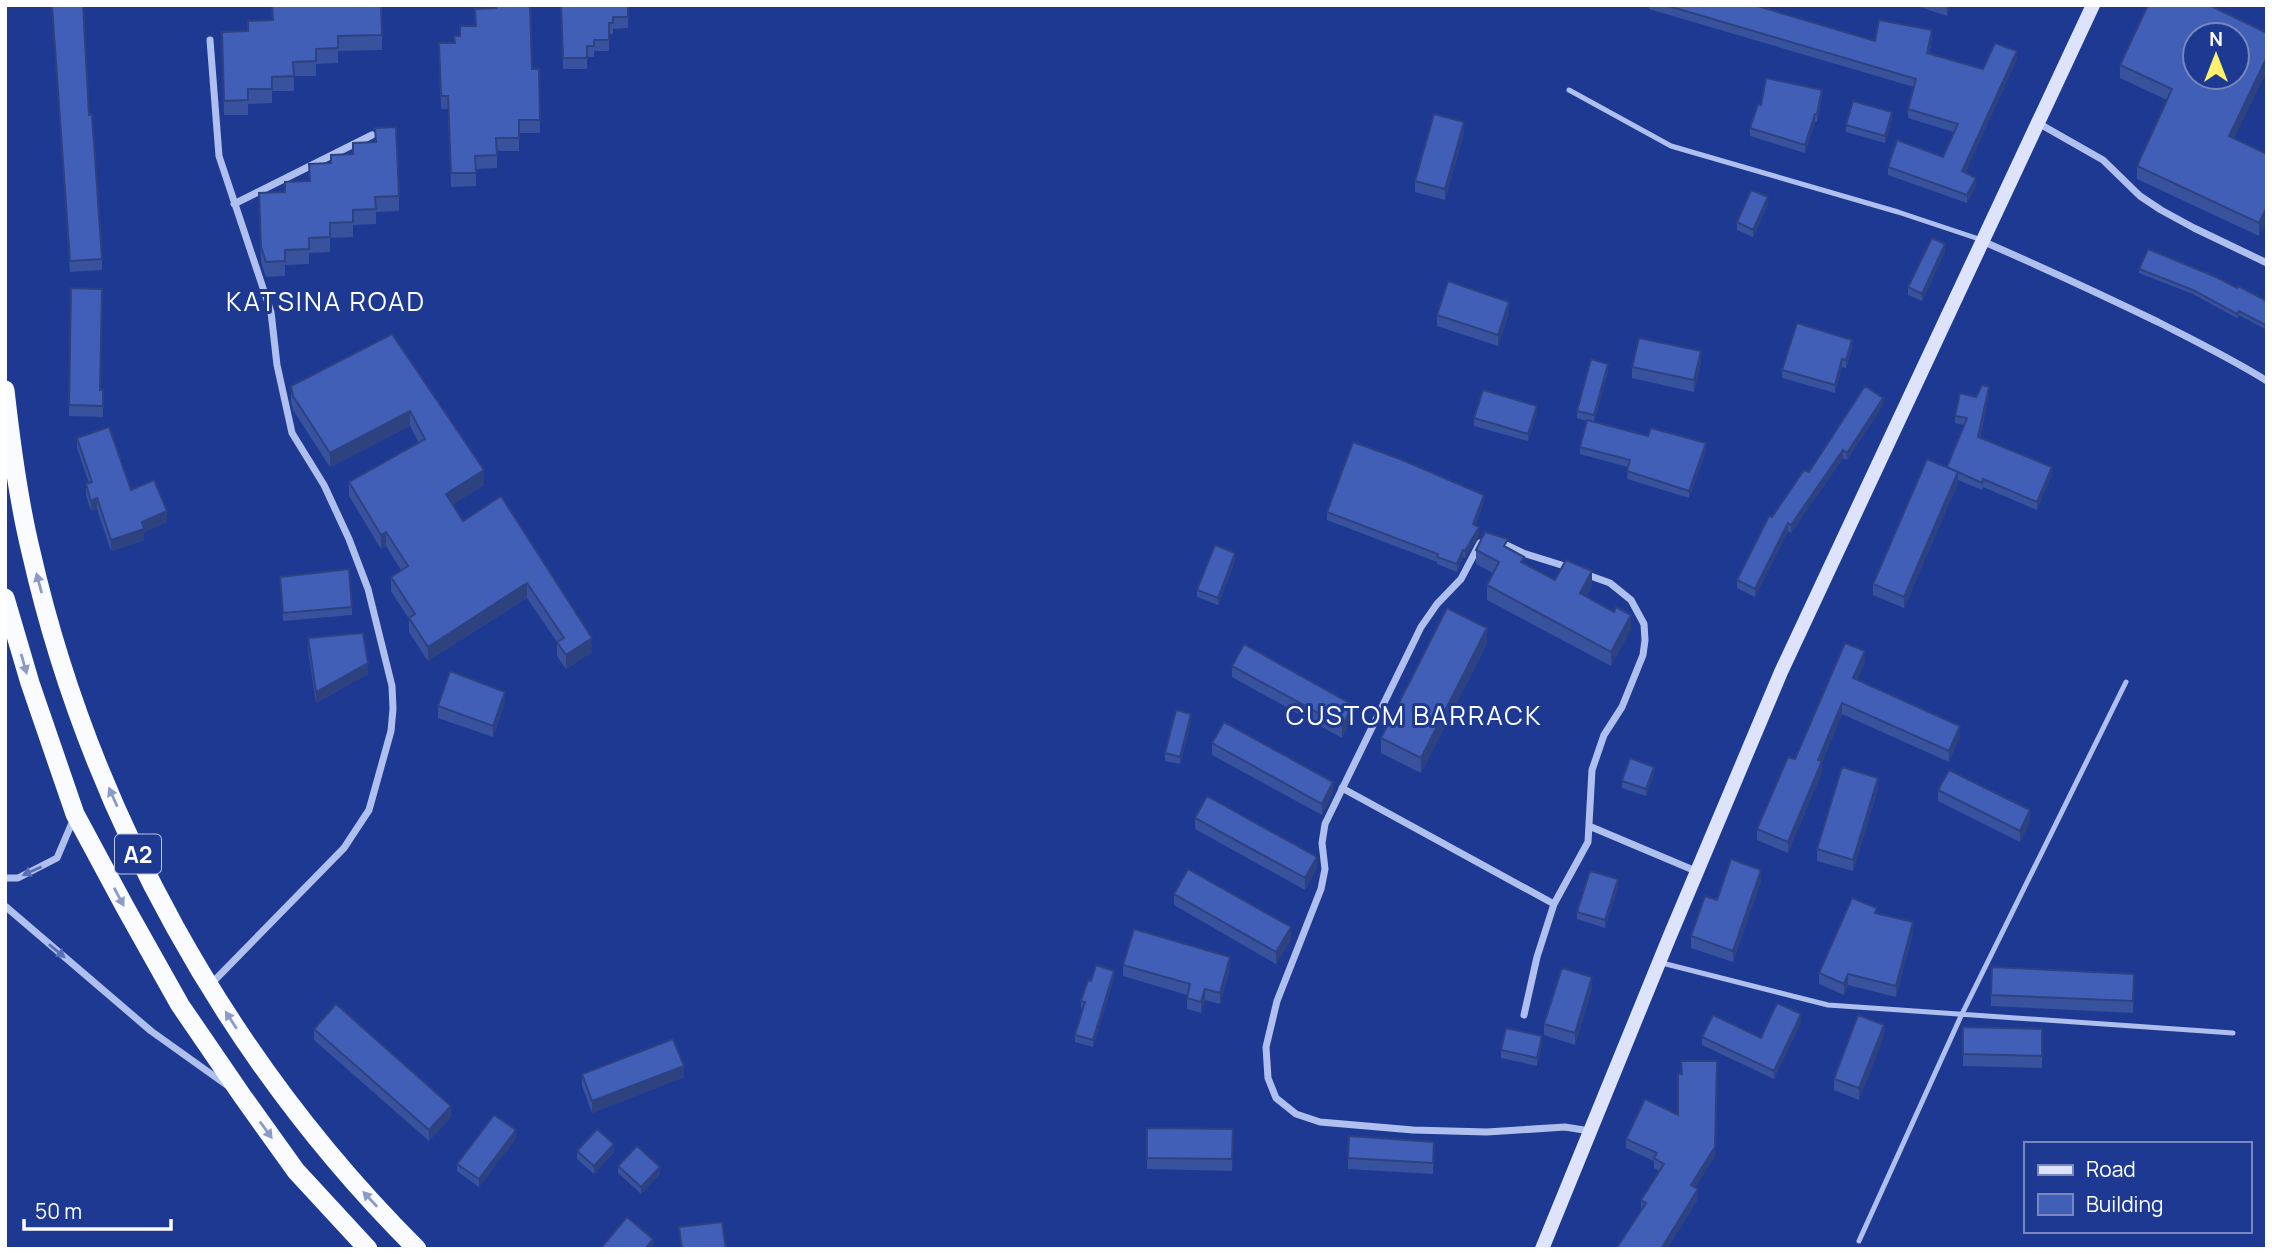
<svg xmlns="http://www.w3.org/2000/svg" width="2272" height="1254" font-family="Manrope,sans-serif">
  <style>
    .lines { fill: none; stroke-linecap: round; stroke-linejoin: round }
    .service { stroke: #afbfee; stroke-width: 5 }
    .minor { stroke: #afbfee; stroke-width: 7 }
    .secondary { stroke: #dce3fa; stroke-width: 14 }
    .trunk { stroke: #fafbff; stroke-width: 19 }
    .wall { fill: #39529d }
    .shaded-wall { fill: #2e4280 }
    .building { fill: #425fb7; stroke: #2e4280; stroke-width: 2; fill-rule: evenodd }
    .oneway { fill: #8c9ac8 }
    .oneway2 { fill: #586fb7 }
    .labels { text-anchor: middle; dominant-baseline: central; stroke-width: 6; stroke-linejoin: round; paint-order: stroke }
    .shield { fill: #1e3992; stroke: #bcc4de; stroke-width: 2 }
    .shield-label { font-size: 23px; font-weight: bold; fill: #fff }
    .neighbourhood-label { font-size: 26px; letter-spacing: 2px; fill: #fff; stroke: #1e3992 }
  </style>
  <rect width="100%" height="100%" fill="#1e3992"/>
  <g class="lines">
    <path class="service" d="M1569,90L1671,146L1898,212L1982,240
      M1662,963L1828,1005L2233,1033
      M1859,1241L1961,1016L2126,682"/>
    <path class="minor" d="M210,40L219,156L271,312L277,365L292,433L324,485L349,539L368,589L392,686L393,709L391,731L369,810L344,848L212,983
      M2038,123L2103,160L2140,196L2161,210L2194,228L2267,263
      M234,204L372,135
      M1982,241C2042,267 2100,294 2158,322C2195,341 2232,359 2267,381
      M1500,542L1523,553L1571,568
      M1480,543L1461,579L1437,604L1421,627L1325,824L1322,843L1325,869L1321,889L1277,1001L1266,1047L1268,1078L1276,1098L1296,1114L1320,1122L1413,1130L1487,1132L1565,1127L1590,1131
      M1342,788L1554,904
      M1589,826L1698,872
      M5,878H18L57,858L74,818
      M5,906L151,1031L228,1086
      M1524,1015L1537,957L1554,904L1588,842L1592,770L1604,735L1622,707L1643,655L1645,640L1644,624L1631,600L1610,583L1585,574"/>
    <path class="secondary" d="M1542,1249L1669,938L1781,672L2093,5"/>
    <path class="trunk" d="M5,390C11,444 18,499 31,552C90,812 228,1061 417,1249
      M5,598L30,683L75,814L125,907L180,1005L243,1097L296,1171L368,1249"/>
  </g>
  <path class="wall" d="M52,5H83L89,115L102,259V270L70,272Z
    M272,5L382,35V50L338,51V63L316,64V76H294V91H272V103L248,104V115H224L222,32L248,31L272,20Z
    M496,5H530L532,69H539L540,133H519V151H497V168L476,169V186L451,187L448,109H441L439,43H454L460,36L475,26V9L496,8Z
    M561,5H628V28L613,29V34H609V51H594V57H587V69H563Z
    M1649,5H1754L1875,41L1932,39L1929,54L1983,69L2017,59L1965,173L1976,186L1967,203L1888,175V167L1943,157L1954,132L1908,118V109L1914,87L1649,9Z
    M1914,5H1950L1947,16Z
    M2267,33V70L2234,138L2267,154V220L2259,236L2137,179V166L2167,100L2120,78V65Z
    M1822,97L1817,122H1815L1805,153L1750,136V128L1761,105Z
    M1892,120L1885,143L1846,132V125Z
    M375,128L399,196V211L376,212V224L353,225V237L330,238V252L309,253V264L285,265V276L266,277L261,262L259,193L285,192L309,181V164L331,163L353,154L375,142Z
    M1464,133L1445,200L1415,192V181Z
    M1768,205L1753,237L1737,230V222Z
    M1945,252L1922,301L1908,295V287Z
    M2139,269L2237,288L2267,301V330L2239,315L2237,318L2193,294L2139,273Z
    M71,288L100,390H103V417L69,416Z
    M1509,313L1498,346L1437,326V315Z
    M392,334L484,485L452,504L463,521L501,496L592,652L566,669L557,656V642L527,598L428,661L409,632V619L391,591V577L401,570L386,546L381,549L349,496V482L419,443L410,426L330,467L293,410L291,401V386Z
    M1852,348L1846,368L1842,367L1835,393L1782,378V370Z
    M1701,363L1694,392L1632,378V367Z
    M1608,371L1594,422L1706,451L1689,498L1627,479L1628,467L1580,454V447L1587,421L1577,418V411Z
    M1989,394L1980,438L2052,474L2037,510L1983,487L1982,490L1958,480V483L1904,608L1873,595V584L1947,467L1964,425L1955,423V416L1976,397Z
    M1883,405L1847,460L1843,458L1791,533L1788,531L1755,597L1737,588V580L1772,517L1809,472Z
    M1537,413L1528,441L1474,426V418Z
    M77,438L131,490L167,522L144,532V540L111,551L97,509L91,511L86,495V484L89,483L77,448Z
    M1484,502L1475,525L1479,535L1465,558L1463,557L1457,572L1437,564V562L1327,520V512Z
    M1508,549L1524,564L1555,580L1592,585L1586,597L1631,629L1611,666L1487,600V585L1493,573L1476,564V550Z
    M1235,561L1218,605L1197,597V590Z
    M280,577L352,607V615L283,621Z
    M308,638L368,674L316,703L308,650Z
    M1487,643L1421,773L1381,753V738Z
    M1865,663L1857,679L1960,737L1949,762L1842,714L1822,762V772L1788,853L1757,840V829L1795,759Z
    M1232,666L1353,716L1342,738L1232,677Z
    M505,703L493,737L438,718V706Z
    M1191,721L1180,764L1165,761V753Z
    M1212,743L1333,793L1322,815L1212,755Z
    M1654,774L1646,796L1622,788V781Z
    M1878,789L1853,871L1817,861V849Z
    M1938,790L2030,822L2020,842L1938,801Z
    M1195,818L1317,868L1305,890L1195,829Z
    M1761,881L1733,962L1691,948V936L1717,900Z
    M1618,887L1605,928L1577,919V912Z
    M1174,894L1291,939L1276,964L1174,905Z
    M1877,913L1913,933L1896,997L1848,985L1844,995L1819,984V973Z
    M1123,965L1230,969L1220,1004L1205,1000L1201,1013L1187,1009V995L1123,976Z
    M1114,978L1093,1047L1075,1042V1035L1083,1009L1081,1008V1001L1091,981Z
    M2134,985L2133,1013L1991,1006V995Z
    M1592,989L1575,1045L1544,1035V1024Z
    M1801,1022L1774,1079L1702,1045V1037L1761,1038Z
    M314,1029L451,1117L429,1141L314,1040Z
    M2042,1029V1068L1963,1066V1054Z
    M1884,1036L1859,1100L1834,1090V1079Z
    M1542,1044L1537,1066L1501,1058V1050Z
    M582,1074L684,1077L592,1113L582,1086Z
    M1681,1074L1715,1156L1695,1187L1698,1199L1667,1249H1616L1642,1210L1641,1209V1200L1659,1171L1654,1168V1161L1626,1148V1139L1678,1115Z
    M1147,1128L1233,1129L1232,1171L1147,1169Z
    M516,1138L479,1187L457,1171V1164Z
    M577,1151L614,1152L594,1174L577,1159Z
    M1434,1153L1433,1174L1348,1169V1158Z
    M618,1166L660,1174L641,1194L618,1173Z"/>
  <path class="shaded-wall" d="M1947,5H1950L1947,16Z
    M1932,30V39L1927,62V53Z
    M2017,51V59L1962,180V171Z
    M2267,57V70L2229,149V136Z
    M1822,90V97L1817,122V114Z
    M1892,112V120L1885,143V136Z
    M1815,114V122L1805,153V145Z
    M1464,122V133L1445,200V189Z
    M1976,178V186L1967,203V195Z
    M1768,197V205L1753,237V230Z
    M2267,207V220L2259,236V223Z
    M1945,244V252L1922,301V294Z
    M1509,302V313L1498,346V335Z
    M1852,340V348L1846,368V360Z
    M1701,351V363L1694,392V380Z
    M1842,359V367L1835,393V385Z
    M1608,364V371L1594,423V415Z
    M1989,387V394L1978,445V437Z
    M1883,398V405L1847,460V453Z
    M1537,406V413L1528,441V434Z
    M410,411V426L330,467V453Z
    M1706,443V451L1689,498V491Z
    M1843,450V458L1791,533V525Z
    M2052,467V474L2037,510V502Z
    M484,470V485L446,509V494Z
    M1958,472V483L1904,608V597Z
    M1484,495V502L1473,532V524Z
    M97,498V509L91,511V501Z
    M167,511V522L144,532V540L111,551V540L142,522Z
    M1788,523V531L1755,597V589Z
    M1479,527V535L1465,558V551Z
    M386,532V546L381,549V535Z
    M1463,550V557L1457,572V564Z
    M1235,553V561L1218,605V598Z
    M1592,571V585L1580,608V593Z
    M527,583V598L428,661V647Z
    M1631,615V629L1611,666V652Z
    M1487,628V643L1421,773V758Z
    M592,638V652L566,669V655Z
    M1865,651V663L1853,689V678Z
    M368,663V674L316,703V692Z
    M505,692V703L493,737V726Z
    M1842,703V714L1822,762V772L1788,853V842L1818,760Z
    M1353,705V716L1342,738V726Z
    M1191,714V721L1180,764V757Z
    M1960,726V737L1949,762V751Z
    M1654,767V774L1646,796V789Z
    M1878,778V789L1853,871V860Z
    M1333,782V793L1322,815V804Z
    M2030,810V822L2020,842V831Z
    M1317,857V868L1305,890V878Z
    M1761,870V881L1733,962V951Z
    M1618,879V887L1605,928V920Z
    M1913,922V933L1896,997V986Z
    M1291,927V939L1276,964V952Z
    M1230,957V969L1220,1004V993Z
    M1114,971V978L1093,1047V1040Z
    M1848,974V985L1844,995V984Z
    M1592,977V989L1575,1045V1033Z
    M1205,989V1000L1201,1013V1002Z
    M1801,1014V1022L1774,1079V1071Z
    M1884,1025V1036L1859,1100V1088Z
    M1542,1036V1044L1537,1066V1058Z
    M1717,1061L1715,1156L1691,1194V1185Z
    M684,1066V1077L592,1113V1101Z
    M451,1106V1117L429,1141V1130Z
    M516,1130V1138L479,1187V1179Z
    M614,1144V1152L594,1174V1166Z
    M660,1167V1174L641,1194V1187Z
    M1698,1189V1199L1667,1249H1661Z
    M653,1239V1249H645Z"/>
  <path class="building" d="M52,5H83L89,115H92L102,259L70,261Z
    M272,5H381L382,35L338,36V48L316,49V61L293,62L294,76L272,77V89H248V100L224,101L222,32L248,31V21L273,20Z
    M496,5H530L532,69H539L540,120H519V138H496L497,155L475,156L476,173H451L448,96H441L439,43H455L454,36H460V26H476L475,9L496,8Z
    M561,5H628V17H613V23H609V40H594V46H587V58H563Z
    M1665,5H1754L1875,41L1879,20L1932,30L1927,53L1983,69L1995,43L2017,51L1962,171L1976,178L1967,195L1888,167L1897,140L1943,157L1958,124L1908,109L1916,79Z
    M2148,5H2209L2267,33V57L2229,136L2267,154V207L2259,223L2137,166L2172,89L2120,65ZM2195,35H2237V77H2195Z
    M1766,78L1822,90L1817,114H1815L1805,145L1750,128L1758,104L1761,105Z
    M1853,101L1892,112L1885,136L1846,125Z
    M1434,114L1464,122L1445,189L1415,181Z
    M396,127L399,196L375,197L376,209L353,210V222L330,223V237L309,238V249L285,250V261L266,262L261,247L259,193L285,192V182L310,181L309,164L331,163V155L353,154V143L376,142L375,128Z
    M1751,190L1768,197L1753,230L1737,222Z
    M1932,238L1945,244L1922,294L1908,287Z
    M2148,249L2216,277L2237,288L2238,286L2267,301V326L2239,311L2237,314L2193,290L2139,269Z
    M1448,281L1509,302L1498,335L1437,315Z
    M71,288L102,289L100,390H103V406L69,405Z
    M1797,323L1852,340L1846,360L1842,359L1835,385L1782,370Z
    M392,334L484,470L446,494L463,521L501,496L592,638L566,655L557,642L564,638L527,583L428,647L409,618L415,614L391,577L408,566L386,532L381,535L349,482L425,439L410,411L330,453L293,396L291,386Z
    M1639,338L1701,351L1694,380L1632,367Z
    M1591,359L1608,364L1594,415L1577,411Z
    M1982,385L1989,387L1978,437L2052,467L2037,502L1983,479L1982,483L1947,467L1967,418L1955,416L1960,393L1976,397Z
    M1865,386L1883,398L1847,453L1843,450L1791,525L1788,523L1755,589L1737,580L1769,516L1772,517L1804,470L1809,472Z
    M1483,390L1537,406L1528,434L1474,418Z
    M1587,420L1648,436L1651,428L1706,443L1689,491L1627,471L1630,460L1580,447Z
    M109,427L131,490L154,480L167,511L142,522L144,529L111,540L97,498L91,501L86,484L92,482L77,438Z
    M1353,442L1400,459L1484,495L1473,524L1479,527L1465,551L1463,550L1457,564L1437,557L1438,554L1327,512Z
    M1927,459L1958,472L1904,597L1873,584Z
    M1485,532L1508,539L1504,546L1524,557L1521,562L1555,580L1566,560L1592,571L1580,593L1614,612L1616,607L1631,615L1611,652L1487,585L1499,562L1476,550Z
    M1215,545L1235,553L1218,598L1197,590Z
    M349,569L352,607L283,613L280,577Z
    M1447,608L1487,628L1421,758L1381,738Z
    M363,633L368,663L316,692L308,638Z
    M1845,643L1865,651L1853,678L1960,726L1949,751L1842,703L1818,760L1822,761L1788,842L1757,829L1788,757L1795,759Z
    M1244,644L1353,705L1342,726L1232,666Z
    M450,671L505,692L493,726L438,706Z
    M1176,710L1191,714L1180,757L1165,753Z
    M1224,722L1333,782L1322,804L1212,743Z
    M1630,758L1654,767L1646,789L1622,781Z
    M1842,767L1878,778L1853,860L1817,849Z
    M1949,770L2030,810L2020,831L1938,790Z
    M1207,796L1317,857L1305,878L1195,818Z
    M1731,859L1761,870L1733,951L1691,936L1705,896L1717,900Z
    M1188,869L1291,927L1276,952L1174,894Z
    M1590,871L1618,879L1605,920L1577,912Z
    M1852,898L1877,908L1875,913L1913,922L1896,986L1848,974L1844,984L1819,973Z
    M1134,929L1230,957L1220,993L1205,989L1201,1002L1187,998L1190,984L1123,965Z
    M1096,965L1114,971L1093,1040L1075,1035L1085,1002L1081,1001L1088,980L1091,981Z
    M1992,967L2134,974L2133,1001L1991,995Z
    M1562,968L1592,977L1575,1033L1544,1024Z
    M1777,1003L1801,1014L1774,1071L1702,1037L1713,1015L1761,1038Z
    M336,1004L451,1106L429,1130L314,1029Z
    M1858,1015L1884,1025L1859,1088L1834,1079Z
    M1963,1027L2042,1029V1056L1963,1054Z
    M1506,1028L1542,1036L1537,1058L1501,1050Z
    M673,1039L684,1066L592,1101L582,1074Z
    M1681,1061H1717L1715,1147L1691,1185L1698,1189L1661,1249H1616L1646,1203L1641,1200L1664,1164L1654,1158L1657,1153L1626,1139L1645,1099L1678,1115V1074H1682Z
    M494,1115L516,1130L479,1179L457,1164Z
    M1147,1128L1233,1129L1232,1159L1147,1158Z
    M597,1129L614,1144L594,1166L577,1151Z
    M1349,1136L1434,1142L1433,1163L1348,1158Z
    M637,1146L660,1167L641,1187L618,1166Z
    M627,1217L653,1239L645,1249H600Z
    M722,1222L726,1249H682L679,1227Z"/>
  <defs><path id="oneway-solid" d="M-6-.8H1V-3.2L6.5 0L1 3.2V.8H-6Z" transform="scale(1.75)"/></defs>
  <g class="oneway">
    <use href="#oneway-solid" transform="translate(39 583) rotate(-105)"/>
    <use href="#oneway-solid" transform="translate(24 664) rotate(74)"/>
    <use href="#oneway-solid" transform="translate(113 797) rotate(-114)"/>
    <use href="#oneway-solid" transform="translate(119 897) rotate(62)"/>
    <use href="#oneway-solid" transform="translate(231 1020) rotate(-123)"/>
    <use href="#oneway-solid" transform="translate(266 1130) rotate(54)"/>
    <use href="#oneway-solid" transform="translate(370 1199) rotate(-133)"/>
  </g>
  <g class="oneway2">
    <use href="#oneway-solid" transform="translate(32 871) rotate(156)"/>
    <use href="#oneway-solid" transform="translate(57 951) rotate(40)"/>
  </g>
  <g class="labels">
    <rect class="shield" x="115" y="834.5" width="46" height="39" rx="5"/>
    <g class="shield-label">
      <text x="138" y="854">A2</text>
    </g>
    <g class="neighbourhood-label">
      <text x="326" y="301">KATSINA ROAD</text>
      <text x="1414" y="715">CUSTOM BARRACK</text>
    </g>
  </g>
  <rect width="2272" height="1254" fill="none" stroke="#ffffff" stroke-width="14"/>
  <rect x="2024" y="1142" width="228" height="91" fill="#1e3992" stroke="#7888be" stroke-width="2"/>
  <rect x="2038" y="1165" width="35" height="10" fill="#dce3fa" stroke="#7888be" stroke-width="2"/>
  <text x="2086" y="1177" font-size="21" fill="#ffffff">Road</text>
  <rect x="2038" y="1194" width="35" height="21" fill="#425fb7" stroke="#7888be" stroke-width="2"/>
  <text x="2086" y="1212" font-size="21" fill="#ffffff">Building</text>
  <g transform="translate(2216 56)"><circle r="33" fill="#1e3992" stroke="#7888be" stroke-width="2"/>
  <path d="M0-5L12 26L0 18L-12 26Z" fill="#fdf06e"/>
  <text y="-10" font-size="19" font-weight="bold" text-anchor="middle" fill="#ffffff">N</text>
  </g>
  <path d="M24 1219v10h147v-10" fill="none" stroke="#ffffff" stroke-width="3.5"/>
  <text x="35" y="1219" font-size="21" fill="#ffffff" stroke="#1e3992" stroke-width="5" paint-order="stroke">50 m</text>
</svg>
